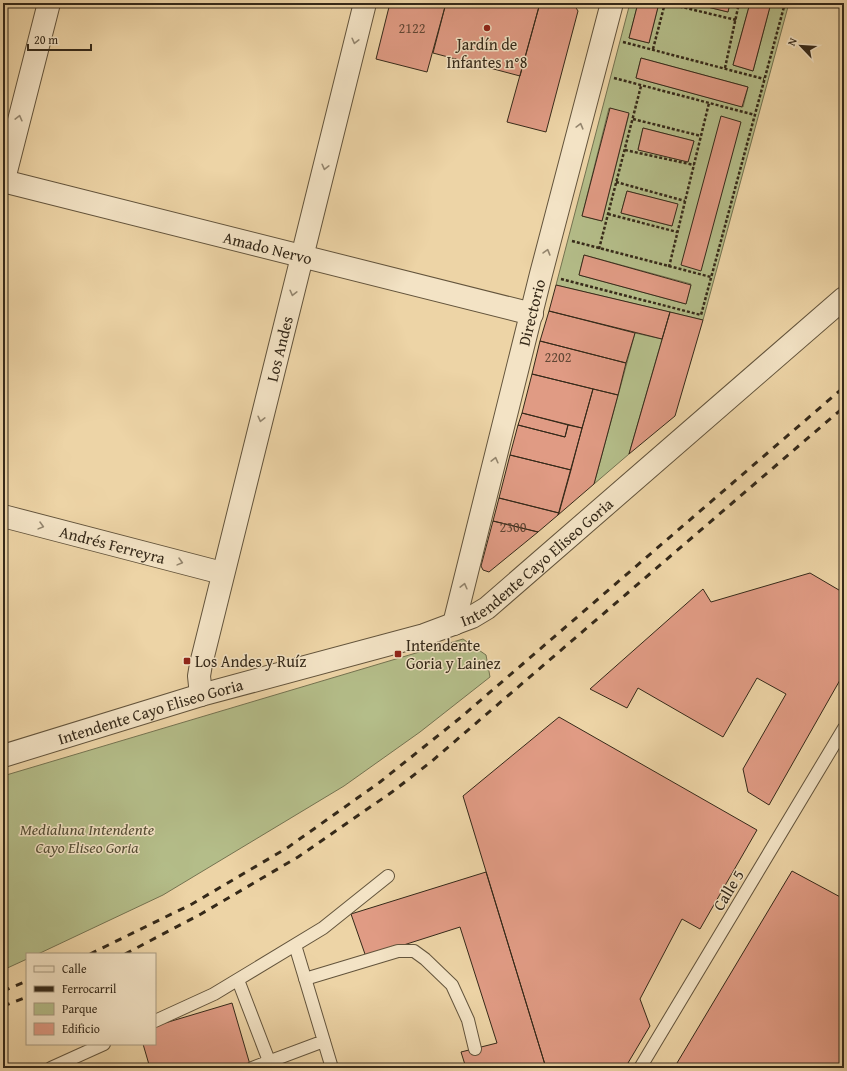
<svg xmlns="http://www.w3.org/2000/svg" width="847" height="1071" font-family="'Gentium Book Plus',serif">
  <style>
    .green { fill: #b4bd89; stroke: #747351; fill-rule: evenodd }
    .building { fill: #e09b84; stroke: #352919 }
    .lines { fill: none; stroke-linecap: round; stroke-linejoin: round }
    .lane-casing { stroke: #63543c; stroke-width: 14 }
    .street-casing { stroke: #63543c; stroke-width: 24 }
    .path { stroke: #352919; stroke-width: 2.5; stroke-dasharray: 3 2; stroke-linecap: butt }
    .lane { stroke: #f3e3c5; stroke-width: 12 }
    .street { stroke: #f3e3c5; stroke-width: 22 }
    .rail { stroke: #352919; stroke-width: 3; stroke-dasharray: 7 7; stroke-linecap: butt }
    .oneway { stroke: #94866f }
    .poi-dot { fill: #8f2418; stroke: #f3e3c5; stroke-width: 1.5 }
    .labels { text-anchor: middle; dominant-baseline: central; stroke-width: 3; stroke-linejoin: round; paint-order: stroke }
    .number-label { font-size: 14px; fill: #604634 }
    .poi-label { font-size: 16px; fill: #352919; stroke: #f3e3c5; text-anchor: start }
    .street-label { font-size: 16px; fill: #352919; stroke: #f3e3c5 }
    .park-label { font-size: 16px; font-style: italic; fill: #554e35; stroke: #f3e3c5 }
  </style>
  <rect width="100%" height="100%" fill="#edd4a6"/>
  <filter id="stains"><feTurbulence type="fractalNoise" baseFrequency=".005" numOctaves="4"/><feColorMatrix values="0 0 0 0 .2 0 0 0 0 .09 0 0 0 0 .02 0 0 0 .5 -.17"/></filter>
  <radialGradient id="worn" r=".72"><stop offset=".6" stop-color="#630" stop-opacity="0"/><stop offset="1" stop-color="#630" stop-opacity=".3"/></radialGradient>
  <path class="green" d="M630,3H638L629,38L649,43L659,3H691L728,12L730,3H750L733,65L753,71L771,3H789L703,320L556,285ZM641,58L748,87L743,107L636,78ZM609,108L629,114L602,221L582,216ZM643,128L694,141L688,162L638,149ZM627,191L677,204L672,226L621,213ZM584,255L691,284L686,304L579,275Z
    M635,333L662,339L629,454L594,484Z
    M463,639L486,655L490,677L420,732L344,786L163,895L38,954H27V959L3,970V776Z"/>
  <path class="building" d="M390,3H446L427,72L376,59Z
    M446,3H540L520,76L433,53Z
    M540,3H573L578,11L546,132L507,122Z
    M638,3H659L649,43L629,38Z
    M691,3H730L728,12Z
    M750,3H771L753,71L733,65Z
    M641,58L748,87L742,107L636,78Z
    M610,108L629,113L602,221L582,216Z
    M721,116L741,122L701,271L681,265Z
    M643,128L694,141L688,162L638,150Z
    M627,191L678,204L672,226L621,213Z
    M584,255L691,285L686,304L579,275Z
    M556,285L670,312L662,339L549,311Z
    M549,311L635,333L626,363L540,341Z
    M670,312L703,320L675,416L629,454Z
    M540,341L626,363L618,395L532,374Z
    M532,374L593,389L582,428L522,413Z
    M593,389L618,395L594,484L558,515Z
    M522,413L568,425L565,437L518,425Z
    M518,425L565,437L568,425L582,428L571,470L510,455Z
    M510,455L571,470L559,513L499,498Z
    M499,498L559,513L558,515L538,532L493,521Z
    M493,521L538,532L489,572L483,570L481,566Z
    M810,573L844,593V673L769,805L748,792L743,769L786,694L757,678L723,737L638,688L627,708L590,689L703,589L711,602Z
    M559,717L757,830L700,929L682,919L640,999L650,1026L625,1068H546L463,796Z
    M792,871L844,899V1068H674Z
    M486,872L546,1068H466L461,1052L497,1043L460,927L366,957L351,914Z
    M232,1003L251,1068H150L143,1044H155V1026Z"/>
  <g class="lines">
    <g class="lane-casing">
      <path id="lane" d="M295,945L332,1068
        M305,979L398,951H414L425,959L452,985L468,1020L475,1049
        M238,980L269,1061
        M155,1021L214,994L323,928L388,876
        M51,1068L104,1044
        M252,1068L324,1041
        M640,1068L844,728"/>
    </g>
    <g class="street-casing">
      <g id="street">
        <path id="s1" d="M3,181L532,314"/>
        <path d="M3,183L49,3"/>
        <path id="s2" d="M3,516L222,573"/>
        <path id="s3" d="M454,624L541,274L612,3"/>
        <path id="s4" d="M201,695L199,676L201,664L365,3"/>
        <path id="s5" d="M3,756L201,695L424,635L472,617L487,608L844,298"/>
      </g>
    </g>
    <path class="path" d="M665,3L736,20
      M623,42L764,79
      M653,49L665,3
      M725,68L739,3
      M614,78L755,115
      M633,119L701,136
      M625,150L694,165
      M616,182L685,201
      M608,214L677,232
      M572,241L711,277
      M599,249L641,86
      M669,267L709,103
      M561,279L701,315L785,3"/>
    <use href="#lane" class="lane"/>
    <use href="#street" class="street"/>
    <path class="rail" d="M90,954L192,904L287,848L380,782L460,718L844,387
      M125,954L201,914L298,857L392,792L432,761L844,407
      M3,991L27,981
      M3,1006L27,997"/>
  </g>
  <defs><path id="oneway-chevron" d="M-2-3.5L2.5 0L-2 3.5" fill="none" stroke-width="1.6" stroke-linecap="round" stroke-linejoin="round"/></defs>
  <g class="oneway">
    <use href="#oneway-chevron" transform="translate(355 41) rotate(104)"/>
    <use href="#oneway-chevron" transform="translate(19 118) rotate(-76)"/>
    <use href="#oneway-chevron" transform="translate(580 126) rotate(-75)"/>
    <use href="#oneway-chevron" transform="translate(325 167) rotate(104)"/>
    <use href="#oneway-chevron" transform="translate(547 252) rotate(-74)"/>
    <use href="#oneway-chevron" transform="translate(293 293) rotate(104)"/>
    <use href="#oneway-chevron" transform="translate(261 419) rotate(104)"/>
    <use href="#oneway-chevron" transform="translate(495 460) rotate(-76)"/>
    <use href="#oneway-chevron" transform="translate(41 526) rotate(15)"/>
    <use href="#oneway-chevron" transform="translate(180 562) rotate(15)"/>
    <use href="#oneway-chevron" transform="translate(464 586) rotate(-76)"/>
  </g>
  <g class="poi-dot">
    <circle cx="487" cy="28" r="4"/>
    <rect x="394" y="650" width="8" height="8" rx="2"/>
    <rect x="183" y="657" width="8" height="8" rx="2"/>
  </g>
  <g class="labels">
    <g class="number-label">
      <text x="412" y="28">2122</text>
      <text x="558" y="357">2202</text>
      <text x="513" y="527">2300</text>
    </g>
    <g class="poi-label">
      <text x="487" y="44" text-anchor="middle">Jardín de<tspan x="487" dy="18">Infantes n°8</tspan></text>
      <text x="406" y="645">Intendente<tspan x="406" dy="18">Goria y Lainez</tspan></text>
      <text x="195" y="661">Los Andes y Ruíz</text>
    </g>
    <g class="street-label">
      <text stroke="none"><textPath href="#s1" startOffset="273">Amado Nervo</textPath></text>
      <text stroke="none"><textPath href="#s3" startOffset="321">Directorio</textPath></text>
      <text stroke="none"><textPath href="#s4" startOffset="356">Los Andes</textPath></text>
      <text stroke="none"><textPath href="#s2" startOffset="113">Andrés Ferreyra</textPath></text>
      <text stroke="none"><textPath href="#s5" startOffset="574">Intendente Cayo Eliseo Goria</textPath></text>
      <text stroke="none"><textPath href="#s5" startOffset="154">Intendente Cayo Eliseo Goria</textPath></text>
      <text transform="translate(728 890) rotate(-59)">Calle 5</text>
    </g>
    <g class="park-label">
      <text x="87" y="829">Medialuna Intendente<tspan x="87" dy="18">Cayo Eliseo Goria</tspan></text>
    </g>
  </g>
  <rect width="847" height="1071" fill="none" stroke="#edd4a6" stroke-width="16"/>
  <rect x="4" y="4" width="839" height="1063" fill="none" stroke="#352919" stroke-width="2"/>
  <rect x="8" y="8" width="831" height="1055" fill="none" stroke="#352919"/>
  <rect x="26" y="953" width="130" height="92" fill="#f3e3c5" stroke="#a79980"/>
  <rect x="34" y="966" width="20" height="6" fill="#f3e3c5" stroke="#a79980"/>
  <text x="62" y="973" font-size="12" fill="#352919">Calle</text>
  <rect x="34" y="986" width="20" height="6" fill="#352919" stroke="#a79980"/>
  <text x="62" y="993" font-size="12" fill="#352919">Ferrocarril</text>
  <rect x="34" y="1003" width="20" height="12" fill="#b4bd89" stroke="#a79980"/>
  <text x="62" y="1013" font-size="12" fill="#352919">Parque</text>
  <rect x="34" y="1023" width="20" height="12" fill="#e09b84" stroke="#a79980"/>
  <text x="62" y="1033" font-size="12" fill="#352919">Edificio</text>
  <g transform="translate(801 46) rotate(295)" stroke="#f3e3c5" stroke-width="3" paint-order="stroke">
  <path d="M0-3L7 15L0 10L-7 15Z" fill="#352919"/>
  <text y="-6" font-size="11" font-weight="bold" text-anchor="middle" fill="#352919">N</text>
  </g>
  <path d="M28 44v6h63v-6" fill="none" stroke="#352919" stroke-width="2"/>
  <text x="34" y="44" font-size="12" fill="#352919" stroke="#f3e3c5" stroke-width="3" paint-order="stroke">20 m</text>
  <rect width="100%" height="100%" filter="url(#stains)"/>
  <rect width="100%" height="100%" fill="url(#worn)"/>
</svg>
